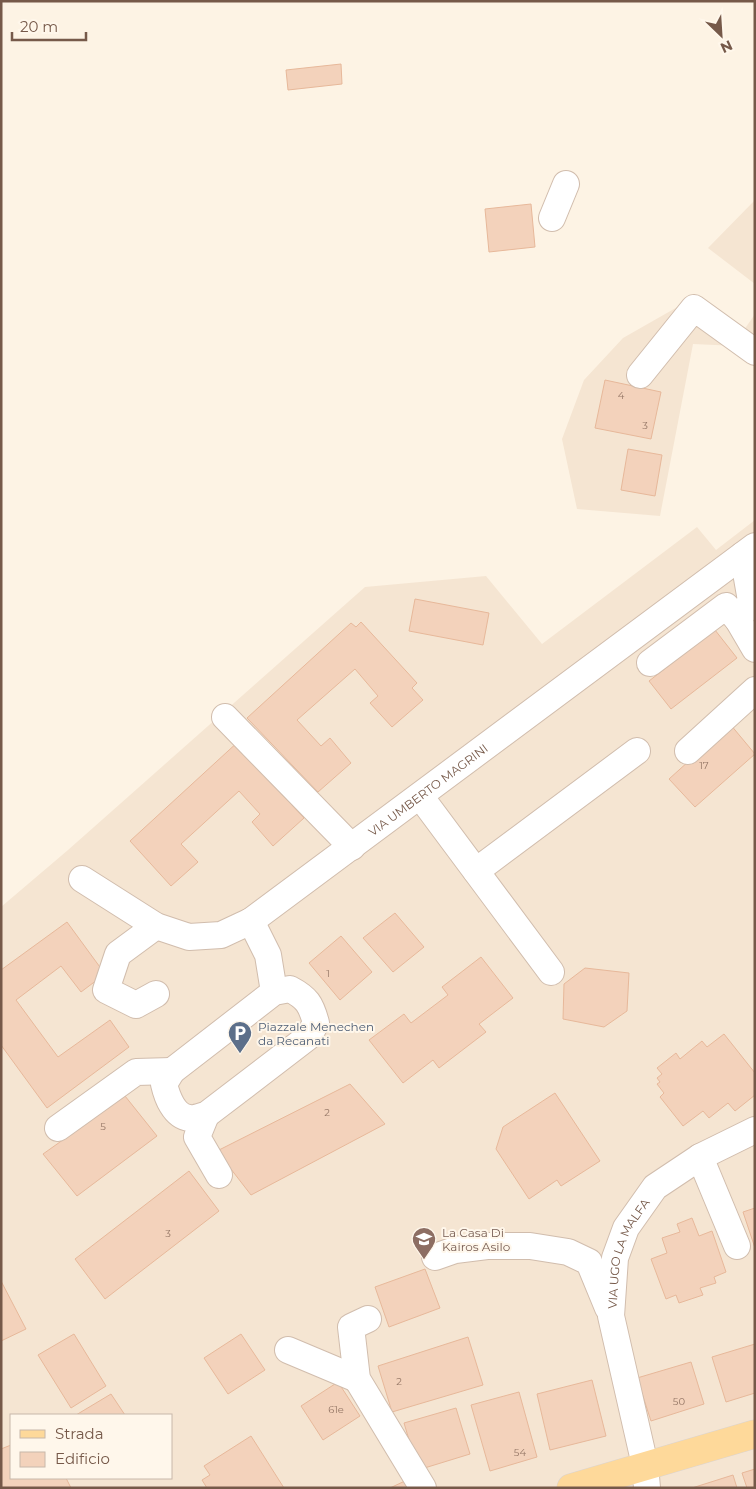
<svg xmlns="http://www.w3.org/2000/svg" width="756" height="1489" font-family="Montserrat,sans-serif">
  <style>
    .residential { fill: #f5e5d2; fill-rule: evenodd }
    .building { fill: #f3d2bb; stroke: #e7b89a }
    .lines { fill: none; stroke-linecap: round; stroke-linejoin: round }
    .minor-casing { stroke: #d1bdad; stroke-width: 28 }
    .major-casing { stroke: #dbd4d0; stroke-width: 29 }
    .minor { stroke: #fff; stroke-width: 26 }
    .major { stroke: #fed99a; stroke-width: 28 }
    .labels { text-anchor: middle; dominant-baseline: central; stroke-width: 4; stroke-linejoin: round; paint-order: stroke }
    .number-label { font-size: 10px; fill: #957766 }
    .street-label { font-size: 12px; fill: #765949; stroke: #fff7eb }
    .service-label { font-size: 12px; fill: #4e5e75; stroke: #fff7eb; text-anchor: start }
    .education-label { font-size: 12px; fill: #785e54; stroke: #fff7eb; text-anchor: start }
  </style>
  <rect width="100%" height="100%" fill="#fdf3e4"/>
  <path class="residential" d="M755,200V284L708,248Z
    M695,297L744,330L755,314V367L737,346L693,344L660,516L577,509L562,439L584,380L623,338Z
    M755,520V1488H1V907L68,850L365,587L486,576L542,644L697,527L716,550ZM11,1415H171V1478H11Z"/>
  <path class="building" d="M341,64L342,84L288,90L286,70Z
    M531,204L535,247L489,252L485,209Z
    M605,380L661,392L651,439L595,428Z
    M628,449L662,455L655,496L621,490Z
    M415,599L489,613L483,645L409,631Z
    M361,622L417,683L412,688L423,700L392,727L370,703L378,696L355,669L297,720L321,746L330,738L351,763L318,792L247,718L351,623L356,627Z
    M715,630L737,658L671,709L649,681Z
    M730,724L755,754L695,807L669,779Z
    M240,740L284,787L279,791L304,818L273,846L252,822L260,814L239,791L181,844L198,862L171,886L130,841Z
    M395,913L424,947L393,972L363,938Z
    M67,922L105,974L81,992L61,966L16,1000L58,1057L110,1020L129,1047L47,1108L1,1045V970Z
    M341,936L372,972L340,1000L309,963Z
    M481,957L513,998L479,1024L486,1032L439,1068L433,1060L403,1083L369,1040L404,1014L411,1023L448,995L442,987Z
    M585,968L629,973L627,1011L604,1027L563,1019L564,984Z
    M724,1034L755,1073V1095L735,1111L728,1103L709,1118L703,1111L683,1126L660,1097L664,1093L657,1084L660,1082L657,1078L662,1074L657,1068L676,1053L680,1059L702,1041L707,1047Z
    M350,1084L385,1124L251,1195L217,1151Z
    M555,1093L600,1161L561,1186L557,1180L529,1199L496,1149L503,1127Z
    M125,1096L157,1136L77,1196L43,1154Z
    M189,1171L219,1211L105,1299L75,1259Z
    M755,1208V1248L743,1212Z
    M692,1218L699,1236L712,1231L726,1272L714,1277L716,1283L700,1288L703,1295L679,1303L676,1295L666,1299L651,1259L667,1253L662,1238L680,1232L677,1224Z
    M425,1269L440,1308L389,1327L375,1287Z
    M1,1281L26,1329L1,1341Z
    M74,1334L106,1386L71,1408L38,1355Z
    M241,1334L265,1370L228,1394L204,1358Z
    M468,1337L483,1385L392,1412L378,1366Z
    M755,1344V1393L726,1402L712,1357Z
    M691,1362L704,1404L651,1421L637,1378Z
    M592,1380L606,1436L550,1450L537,1394Z
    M338,1382L360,1416L323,1440L301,1406Z
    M519,1392L537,1457L490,1471L471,1405Z
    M111,1394L125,1415H76Z
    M456,1408L470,1454L418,1470L404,1423Z
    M251,1436L284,1488H207L202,1480L210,1475L204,1466Z
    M11,1445V1478H66L71,1488H1V1449Z
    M755,1469V1488H747L742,1473Z
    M733,1475L737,1488H692Z
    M407,1480L411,1488H390Z"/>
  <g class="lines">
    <g class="minor-casing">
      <g id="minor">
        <path d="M552,218L566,184"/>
        <path d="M640,375L694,308L755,352"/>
        <path d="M738,620L755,649"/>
        <path d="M650,663L726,606L738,620L751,601L743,555"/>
        <path d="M225,717L352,847"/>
        <path d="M688,751L755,690"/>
        <path d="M420,796L551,972"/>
        <path d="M476,871L637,751"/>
        <path id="s1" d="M82,879L156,926L189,937L221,935L251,921L755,546"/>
        <path d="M251,921L268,955L274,992"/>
        <path d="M156,926L118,954L106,990L136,1005L156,994"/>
        <path d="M290,989C307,998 311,1004 316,1023L308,1037L206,1115C201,1116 194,1119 189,1118C174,1116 167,1097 164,1084L172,1071L274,992Z"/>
        <path d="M206,1115L197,1137L219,1175"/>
        <path d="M58,1128L136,1072L172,1071"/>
        <path d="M700,1157L737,1246"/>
        <path d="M435,1257L455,1250L487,1246H530L568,1252L589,1262L608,1308"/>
        <path d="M368,1319L351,1327L357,1379L423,1488"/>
        <path d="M288,1350L357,1379"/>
        <path id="s2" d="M647,1488L645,1465L611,1316L615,1258L626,1228L655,1187L700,1157L755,1130"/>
      </g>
    </g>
    <g class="major-casing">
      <path id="major" d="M571,1488L755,1434"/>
    </g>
    <use href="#minor" class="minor"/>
    <use href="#major" class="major"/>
  </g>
  <defs>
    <g id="parking-pin" transform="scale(1.25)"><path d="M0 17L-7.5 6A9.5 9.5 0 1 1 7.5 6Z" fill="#5c6f8a" stroke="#fff7eb"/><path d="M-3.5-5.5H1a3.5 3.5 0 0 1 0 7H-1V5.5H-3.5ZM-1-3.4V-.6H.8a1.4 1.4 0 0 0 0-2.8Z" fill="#fff"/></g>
    <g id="school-pin" transform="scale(1.25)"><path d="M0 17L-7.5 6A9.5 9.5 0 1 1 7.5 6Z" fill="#8d6e63" stroke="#fff7eb"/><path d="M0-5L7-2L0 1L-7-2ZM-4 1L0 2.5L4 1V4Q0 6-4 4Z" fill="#fff"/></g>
  </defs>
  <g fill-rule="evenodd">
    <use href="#parking-pin" x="240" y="1033"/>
    <use href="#school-pin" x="424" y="1239"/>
  </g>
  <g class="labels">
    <g class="number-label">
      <text x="621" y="395">4</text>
      <text x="645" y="425">3</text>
      <text x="704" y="765">17</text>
      <text x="328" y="973">1</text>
      <text x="327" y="1112">2</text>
      <text x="103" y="1126">5</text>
      <text x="168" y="1233">3</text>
      <text x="399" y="1381">2</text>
      <text x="679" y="1401">50</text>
      <text x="336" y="1409">61e</text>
      <text x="520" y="1452">54</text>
    </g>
    <g class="street-label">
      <text stroke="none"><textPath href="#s1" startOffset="408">VIA UMBERTO MAGRINI</textPath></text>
      <text stroke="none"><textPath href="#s2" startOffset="242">VIA UGO LA MALFA</textPath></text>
    </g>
    <g class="service-label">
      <text x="258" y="1026">Piazzale Menechen<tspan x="258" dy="14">da Recanati</tspan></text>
    </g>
    <g class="education-label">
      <text x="442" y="1232">La Casa Di<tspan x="442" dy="14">Kairos Asilo</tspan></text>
    </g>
  </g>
  <rect width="756" height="1489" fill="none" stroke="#765949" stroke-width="5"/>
  <rect x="10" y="1414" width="162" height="65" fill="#fff7eb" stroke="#c8b8aa"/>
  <rect x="20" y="1430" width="25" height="8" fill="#fed99a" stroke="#c8b8aa"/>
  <text x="55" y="1439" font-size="15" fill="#765949">Strada</text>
  <rect x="20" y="1452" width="25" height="15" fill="#f3d2bb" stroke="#c8b8aa"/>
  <text x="55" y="1464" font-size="15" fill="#765949">Edificio</text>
  <g transform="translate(721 35) rotate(155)" stroke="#fff7eb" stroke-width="4" paint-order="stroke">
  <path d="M0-4L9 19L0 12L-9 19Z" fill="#765949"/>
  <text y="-8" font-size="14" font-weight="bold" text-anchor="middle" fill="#765949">N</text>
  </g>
  <path d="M12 32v8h74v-8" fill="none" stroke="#765949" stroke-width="2.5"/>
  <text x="20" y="32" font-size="15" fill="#765949" stroke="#fff7eb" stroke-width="4" paint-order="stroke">20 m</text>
</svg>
